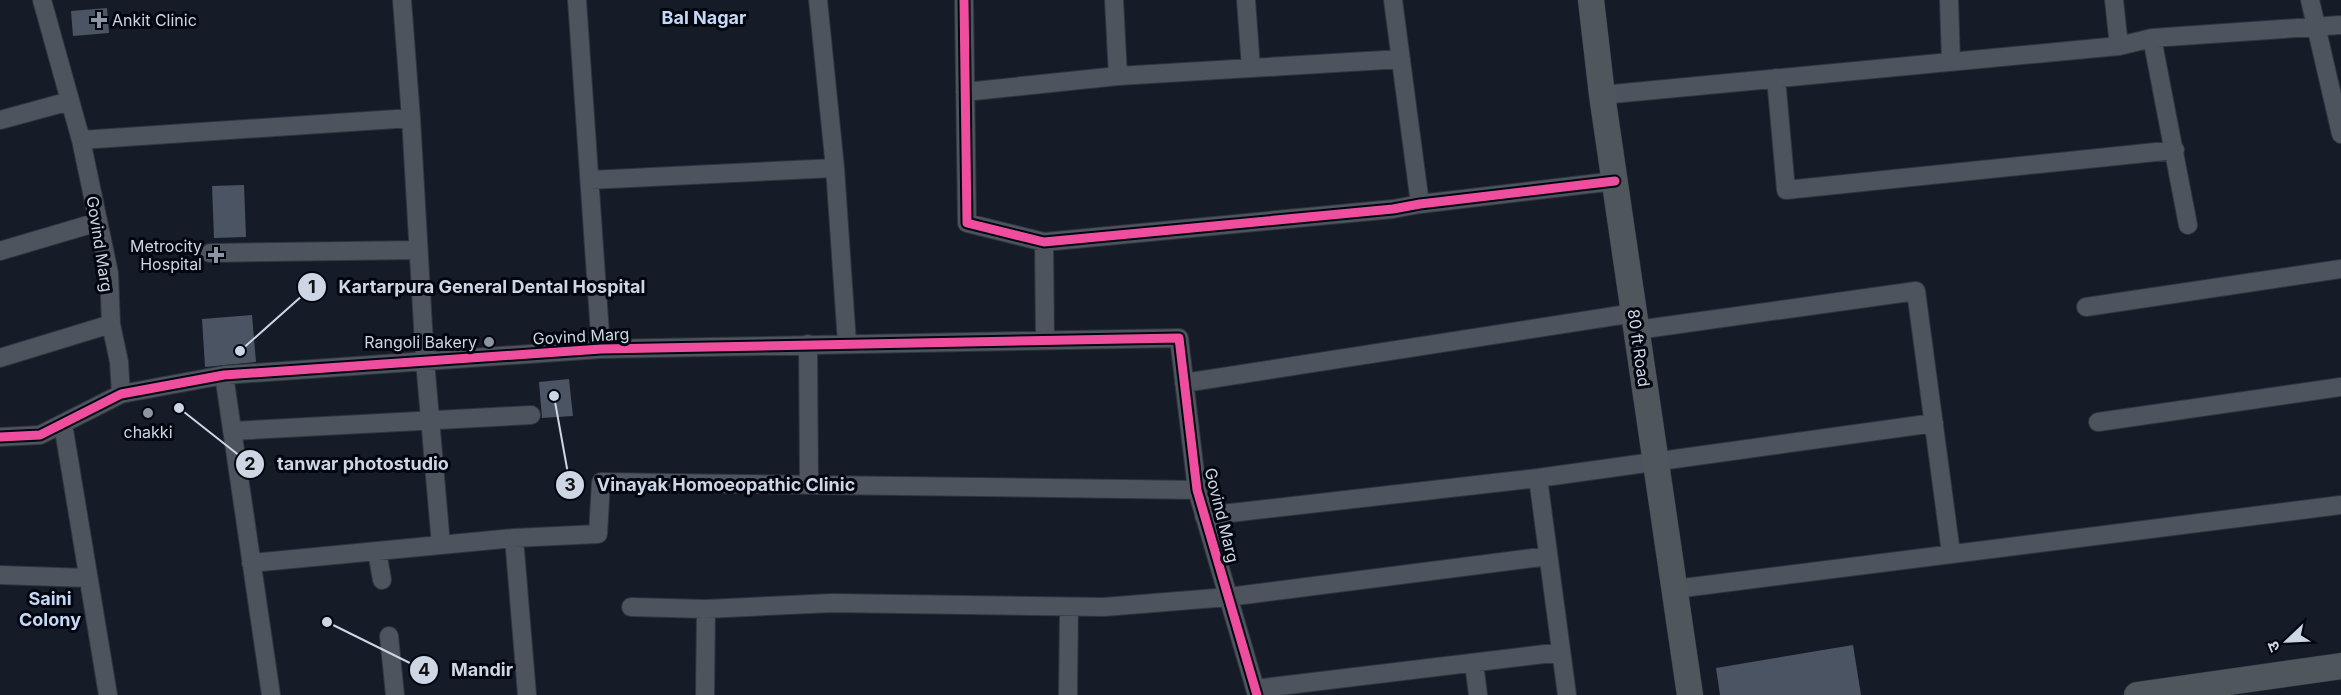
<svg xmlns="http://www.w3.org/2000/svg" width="2341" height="695" font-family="Inter,'Noto Sans Devanagari',sans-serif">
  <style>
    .building { fill: #4b5463 }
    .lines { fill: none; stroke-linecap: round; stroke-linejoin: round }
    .street-casing { stroke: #2f353f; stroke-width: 20 }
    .secondary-casing { stroke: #2f353f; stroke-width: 27 }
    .street { stroke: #4e545e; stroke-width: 18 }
    .secondary { stroke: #4f565c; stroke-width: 26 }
    .cycleway-casing { stroke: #02060f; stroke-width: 13 }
    .cycleway { stroke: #ef4d9e; stroke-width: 9 }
    .poi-dot { fill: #8c95a3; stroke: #02060f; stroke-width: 2 }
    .labels { text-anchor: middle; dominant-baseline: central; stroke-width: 6; stroke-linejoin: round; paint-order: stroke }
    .poi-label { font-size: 16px; fill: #ccd6e5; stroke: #02060f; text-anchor: end }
    .street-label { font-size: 16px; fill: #ccd6e5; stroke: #02060f }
    .neighbourhood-label { font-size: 18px; font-weight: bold; fill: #c5d9f7; stroke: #02060f }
    .leader { fill: none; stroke: #ccd6e5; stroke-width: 2 }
    .callout-dot { fill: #ccd6e5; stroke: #02060f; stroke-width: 2 }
    .mark-label { font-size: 18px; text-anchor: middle; font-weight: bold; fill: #111 }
    .callout-label { font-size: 18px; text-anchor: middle; font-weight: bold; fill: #ccd6e5; stroke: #02060f; stroke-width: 6; stroke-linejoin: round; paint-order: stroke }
  </style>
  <rect width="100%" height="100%" fill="#151c28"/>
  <path class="building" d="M107,8L109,33L73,36L71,11Z
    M244,185L246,237L214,238L212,186Z
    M252,315L256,362L205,367L202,319Z
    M569,379L573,416L542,418L539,382Z
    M1853,645L1861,695H1720L1716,668Z"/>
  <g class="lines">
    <g class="street-casing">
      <path id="street" d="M42,0L81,140L109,273L111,324L119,362L121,394
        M402,0L411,118
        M577,0L601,349
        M818,0L835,168
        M964,0L967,223L1044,242L1393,209L1420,204L1615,181
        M1114,0L1118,76
        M1246,0L1251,68
        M1393,0L1420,204
        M1949,0L1951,62
        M2114,0L2119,46
        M2310,0L2341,134
        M2152,38L2188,225
        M1776,78L1786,190L2175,150
        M965,92L1118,76L1401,59
        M1602,95L2119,46L2152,38L2341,25
        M0,120L70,101
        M81,140L411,118L425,361L441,545
        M590,180L835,168L847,343
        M1044,242L1045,340
        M0,251L98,222
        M210,253L418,250
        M2086,307L2341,269
        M1637,330L1916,291L1951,553
        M808,344L809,485
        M0,358L111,324
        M224,375L271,695
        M1184,383L1634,313
        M2098,422L2341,387
        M63,424L108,695
        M232,431L531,415
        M0,437L40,435L121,394L224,375L601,349L1179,338L1197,490L1257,695
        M1538,478L1567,695
        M1204,516L1538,478L1934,423
        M514,538L598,534L601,482L1197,490
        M377,551L382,580
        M251,563L514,538L527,695
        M0,575L88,578
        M1675,589L2341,505
        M631,607L706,609L705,695
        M706,609L832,603L1104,607L1228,597L1548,556
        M389,636L395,695
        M1474,663L1478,695
        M1255,689L1561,652
        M1068,695L1069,607"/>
    </g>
    <g class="secondary-casing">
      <path id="secondary" d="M1591,0L1602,95L1690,695
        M2137,695L2341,666"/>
    </g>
    <use href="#street" class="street"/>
    <use href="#secondary" class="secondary"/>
    <g class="cycleway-casing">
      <path id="cycleway" d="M964,0L967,223L1044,242L1393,209L1420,204L1615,181
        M0,437L40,435L121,394L224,375L601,349L1179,338L1197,490L1257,695"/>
    </g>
    <use href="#cycleway" class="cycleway"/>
  </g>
  <g class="poi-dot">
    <path d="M96 11h6v6h6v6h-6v6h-6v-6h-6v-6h6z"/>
    <path d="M213 246h6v6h6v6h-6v6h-6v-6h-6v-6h6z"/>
    <circle cx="489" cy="342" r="6"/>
    <circle cx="148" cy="413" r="6"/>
  </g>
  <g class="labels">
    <g class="poi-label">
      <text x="112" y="20" text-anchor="start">Ankit Clinic</text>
      <text x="202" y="246">Metrocity<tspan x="202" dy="18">Hospital</tspan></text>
      <text x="477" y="342">Rangoli Bakery</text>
      <text x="148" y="432" text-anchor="middle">chakki</text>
    </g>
    <g class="street-label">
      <text transform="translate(100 244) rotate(81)">Govind Marg</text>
      <text transform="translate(581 336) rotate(-3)">Govind Marg</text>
      <text transform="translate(1639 348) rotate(82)">80 ft Road</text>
      <text transform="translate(1222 515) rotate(76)">Govind Marg</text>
    </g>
    <g class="neighbourhood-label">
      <text x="704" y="17">Bal Nagar</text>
      <text x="50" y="598">Saini<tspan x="50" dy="21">Colony</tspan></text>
    </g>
  </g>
  <path class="leader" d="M240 351L312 287M179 408L250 464M554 396L570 485M327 622L424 670"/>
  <g class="callout-dot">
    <circle cx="240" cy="351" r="6"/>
    <circle cx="179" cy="408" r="6"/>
    <circle cx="554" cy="396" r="6"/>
    <circle cx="327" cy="622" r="6"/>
    <circle cx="312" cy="287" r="15"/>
    <circle cx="250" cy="464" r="15"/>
    <circle cx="570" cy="485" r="15"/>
    <circle cx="424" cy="670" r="15"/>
  </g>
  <g class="mark-label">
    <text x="312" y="293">1</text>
    <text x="250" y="470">2</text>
    <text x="570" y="491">3</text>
    <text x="424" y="676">4</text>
  </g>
  <g class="callout-label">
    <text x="492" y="293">Kartarpura General Dental Hospital</text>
    <text x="363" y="470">tanwar photostudio</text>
    <text x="726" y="491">Vinayak Homoeopathic Clinic</text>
    <text x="482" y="676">Mandir</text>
  </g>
  <g transform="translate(2287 641) rotate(247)" stroke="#02060f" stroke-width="4.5" paint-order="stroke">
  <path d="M0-4.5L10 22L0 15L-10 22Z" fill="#ccd6e5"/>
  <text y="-9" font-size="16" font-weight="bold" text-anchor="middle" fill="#ccd6e5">उ</text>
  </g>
</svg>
